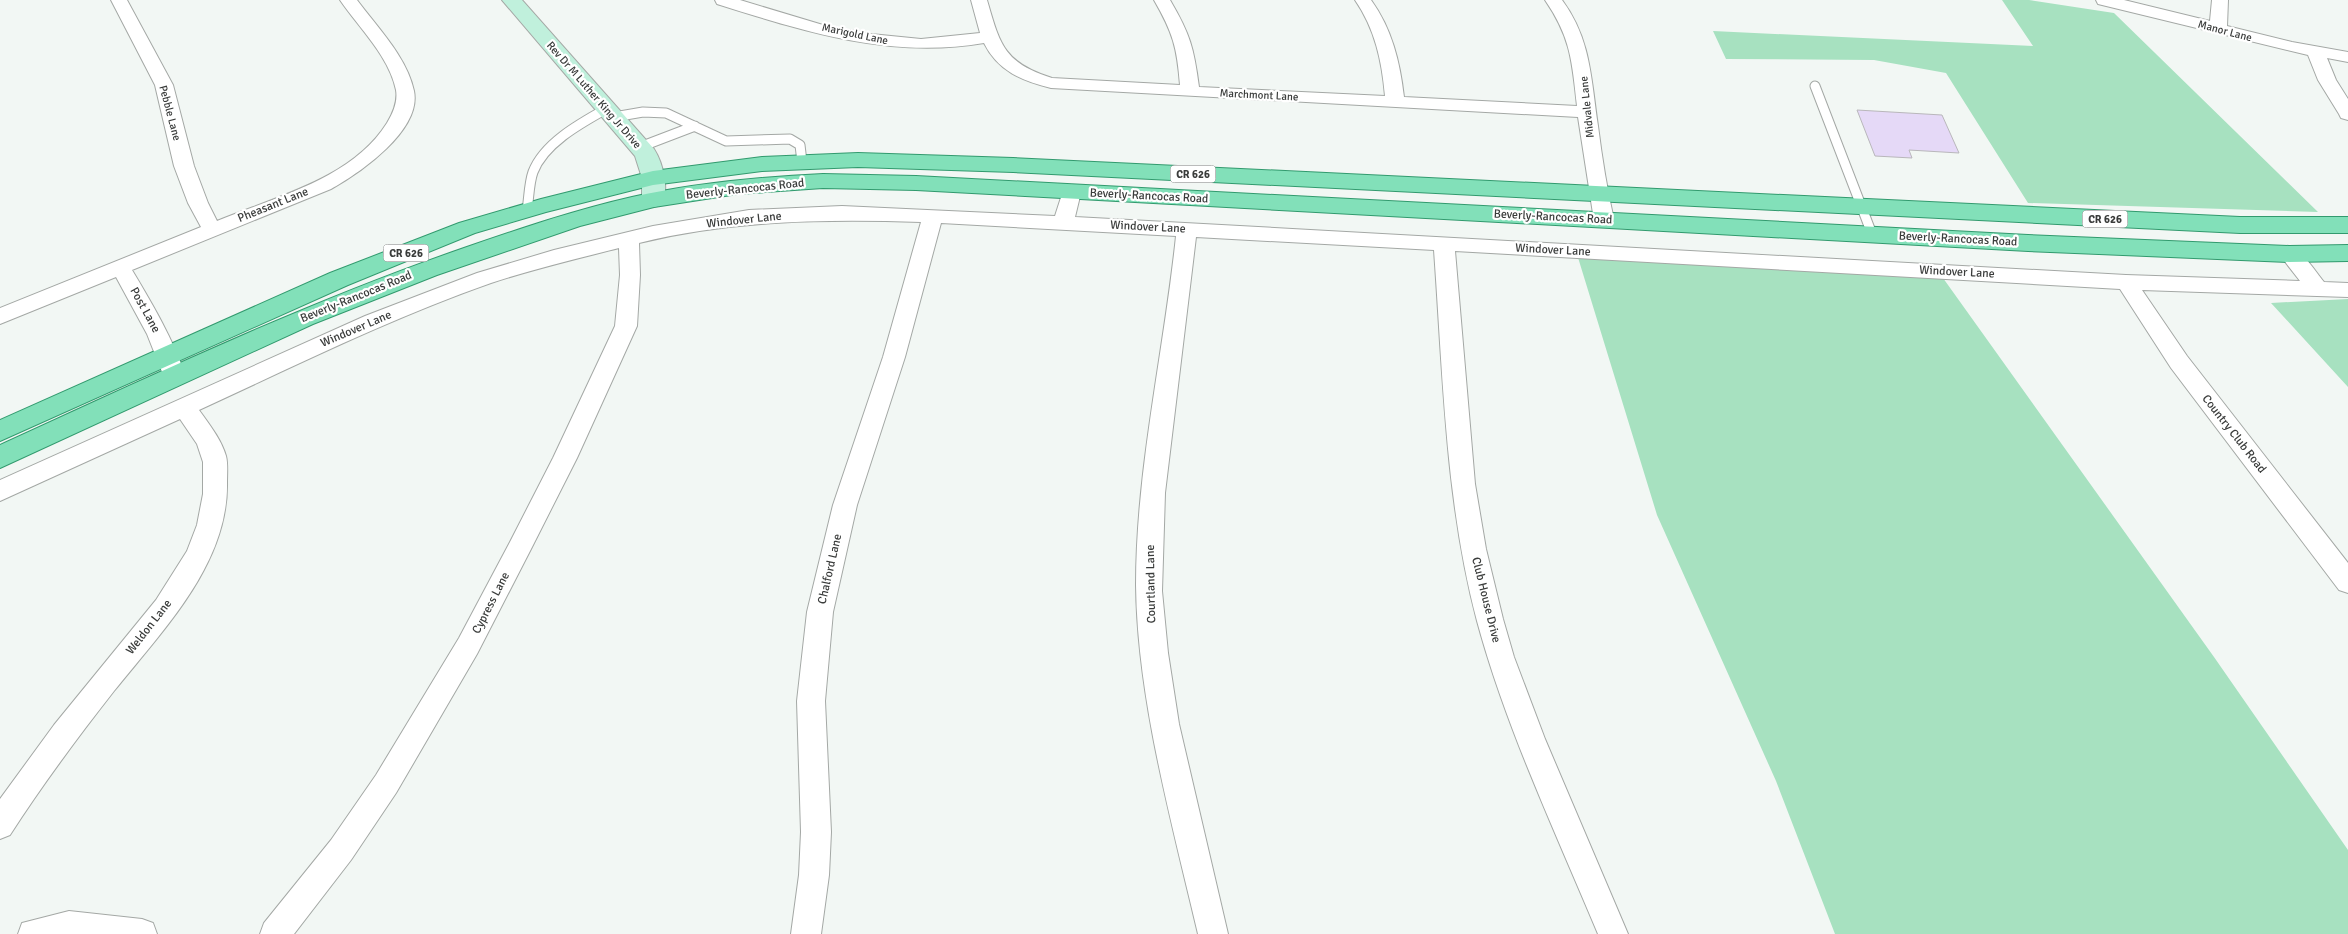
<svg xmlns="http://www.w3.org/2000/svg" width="2348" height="934" font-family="Signika,sans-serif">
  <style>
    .green { fill: #a7e1c0 }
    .building { fill: #e5d9f7; stroke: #b9b7bb }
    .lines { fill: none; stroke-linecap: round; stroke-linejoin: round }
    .lane-casing { stroke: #a4a8a5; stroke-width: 11 }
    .street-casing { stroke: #a4a8a5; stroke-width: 2 }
    .secondary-casing { stroke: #a4a8a5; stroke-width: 2 }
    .primary-casing { stroke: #329a6e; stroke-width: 2 }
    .lane { stroke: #fff; stroke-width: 9 }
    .street { fill: #fff; fill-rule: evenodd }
    .secondary { fill: #c0f0dc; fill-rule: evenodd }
    .primary { fill: #82e0b9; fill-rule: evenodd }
    .labels { text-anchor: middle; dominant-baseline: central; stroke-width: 4.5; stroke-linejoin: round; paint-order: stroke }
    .far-street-label { font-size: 11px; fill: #3a3c3b; stroke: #fff }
    .shield { fill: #fff; stroke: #757676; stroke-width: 1 }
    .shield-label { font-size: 11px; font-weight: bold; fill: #3a3c3b }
    .street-label { font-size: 12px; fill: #3a3c3b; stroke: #fff }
  </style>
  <rect width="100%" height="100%" fill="#f2f7f4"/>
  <path class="green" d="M2002,0H2029L2114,13L2318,212L2028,203L1946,73L1874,60L1726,59L1713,31L2033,46Z
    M1576,251L1938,271L2214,657L2348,850V934H1835L1776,781L1657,515Z
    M2348,299V387L2271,303Z"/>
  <path class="building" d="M1857,110L1942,115L1959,153L1909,150L1912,158L1875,156Z"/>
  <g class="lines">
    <g class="lane-casing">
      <path id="lane" d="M1815,86L1872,234
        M614,117L643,112L666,113L726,141L790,139L800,145L802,162
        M640,147L695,126
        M527,210C529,198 529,183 533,172C544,143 581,123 606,109"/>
    </g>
    <g class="street-casing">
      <path id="street" d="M111,0H127L173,85L194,166L208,203L217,221C275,197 352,179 387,123C393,113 398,102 396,90C389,56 359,28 340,0H357C377,27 407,57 414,91C422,130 360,173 331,189L132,270C153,305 173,339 186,377L183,383L175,385L167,383L164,377L147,334L116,277L0,324V308L201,227L188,203L174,166L155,85Z
        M715,0H740L823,25L871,34L921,39L980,33L971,0H987C1000,45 1004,63 1052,78L1180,85C1177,47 1173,33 1154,0H1170C1190,34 1194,48 1199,87L1385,96C1382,61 1375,29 1355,0H1371C1392,29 1400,62 1404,97L1577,106C1572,61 1571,38 1545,0H1562C1591,39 1591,79 1598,126C1602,158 1607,189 1614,220L1611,225L1604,227L1597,225L1594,220L1578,117L1051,88C1022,81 998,71 984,43C890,59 806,32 717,4Z
        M2096,0H2124L2210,21L2212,0H2228L2227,26L2292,42L2348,52V62L2327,58L2336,80L2348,99V120L2341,118L2339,114L2318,80L2308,55L2098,4Z
        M1071,186L1078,188L1081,192L1075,217L2126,275L2300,281L2279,254L2282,249C2300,244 2313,269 2324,282L2348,283V297L2142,290L2187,356L2348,563V593L2339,590L2171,368L2120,289L1455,251L1475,484L1486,549L1503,619L1514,657L1545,739L1628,934H1598C1555,831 1506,728 1477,621C1445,500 1443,374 1434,250L1196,237L1165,493L1162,591L1168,653L1179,724L1228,934H1198C1172,823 1137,698 1136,585C1136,467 1164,352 1176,236L941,223L905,357L857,505L833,612L825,701L831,832L829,875L821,934H791L799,875L801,832L797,701L807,612L833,505L883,357L921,222C826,219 732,220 639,243L640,275L637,326L577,458L531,549L477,654L396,793L351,860L294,934H260L264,923L331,840L376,775L459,638L510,542L553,458L615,326L620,275L619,248C576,259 533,269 491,283C391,318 295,366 199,410C209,424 221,439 226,456C228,464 227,473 227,482C229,564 162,631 114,691C78,737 42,785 10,835L0,839V799L54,725L156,600L187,551L197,525L203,494V462L197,444L180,419L0,501V480L365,316L477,273L554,250L653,226L749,210L842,206L1055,216L1064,188Z
        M69,911L142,919L153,923L157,934H18L22,923Z"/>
    </g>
    <g class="secondary-casing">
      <path id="secondary" d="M502,0H522L654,149C663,163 670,191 661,205L653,207L645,205L642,200V178L635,156Z"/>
    </g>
    <g class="primary-casing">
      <path id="primary" d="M858,153L1013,158L2240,217H2348V233H2240L1013,172L858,167L762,171L653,185L546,212L475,233L348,285L0,441V420L330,273L459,223L541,199L653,171L762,157Z
        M823,174L916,176L2028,235L2289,246L2348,245V261L2289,262L2028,251L916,190L823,188L738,194L654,207L580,226L437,275L313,324L0,468V445C153,375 305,303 464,248C519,229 575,210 632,197C695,183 759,177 823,174Z"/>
    </g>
    <use href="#lane" class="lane"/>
    <use href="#street" class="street"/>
    <use href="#secondary" class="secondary"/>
    <use href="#primary" class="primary"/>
  </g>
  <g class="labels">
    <g class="far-street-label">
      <text transform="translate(2225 31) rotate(15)">Manor Lane</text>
      <text transform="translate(855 34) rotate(12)">Marigold Lane</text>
      <text transform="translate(594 95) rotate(49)">Rev Dr M Luther King Jr Drive</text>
      <text transform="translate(1259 95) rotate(3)">Marchmont Lane</text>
      <text transform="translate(1587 107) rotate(-96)">Midvale Lane</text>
      <text transform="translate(170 113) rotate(75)">Pebble Lane</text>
    </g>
    <g class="shield">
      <rect x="1170.5" y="165.5" width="45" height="17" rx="4"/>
      <rect x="2082.5" y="210.5" width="45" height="17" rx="4"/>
      <rect x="383.5" y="244.5" width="45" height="17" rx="4"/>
    </g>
    <g class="shield-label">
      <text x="1193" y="174">CR 626</text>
      <text x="2105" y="219">CR 626</text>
      <text x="406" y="253">CR 626</text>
    </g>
    <g class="street-label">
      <text transform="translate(745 189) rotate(-6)">Beverly-Rancocas Road</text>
      <text transform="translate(1149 196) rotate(3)">Beverly-Rancocas Road</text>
      <text transform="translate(273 205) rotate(-22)">Pheasant Lane</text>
      <text transform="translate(1553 217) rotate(3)">Beverly-Rancocas Road</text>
      <text transform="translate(744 220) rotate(-6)">Windover Lane</text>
      <text transform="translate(1148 227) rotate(3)">Windover Lane</text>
      <text transform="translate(1958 239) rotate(3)">Beverly-Rancocas Road</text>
      <text transform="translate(1553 250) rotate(3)">Windover Lane</text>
      <text transform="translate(1957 272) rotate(3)">Windover Lane</text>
      <text transform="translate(356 297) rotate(-22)">Beverly-Rancocas Road</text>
      <text transform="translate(145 310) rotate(61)">Post Lane</text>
      <text transform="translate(356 329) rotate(-23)">Windover Lane</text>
      <text transform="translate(2234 434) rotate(52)">Country Club Road</text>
      <text transform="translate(830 569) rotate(-77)">Chalford Lane</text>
      <text transform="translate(1151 584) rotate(-91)">Courtland Lane</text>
      <text transform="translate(1486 600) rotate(76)">Club House Drive</text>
      <text transform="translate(491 603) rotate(-63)">Cypress Lane</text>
      <text transform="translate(149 627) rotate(-52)">Weldon Lane</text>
    </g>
  </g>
</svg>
